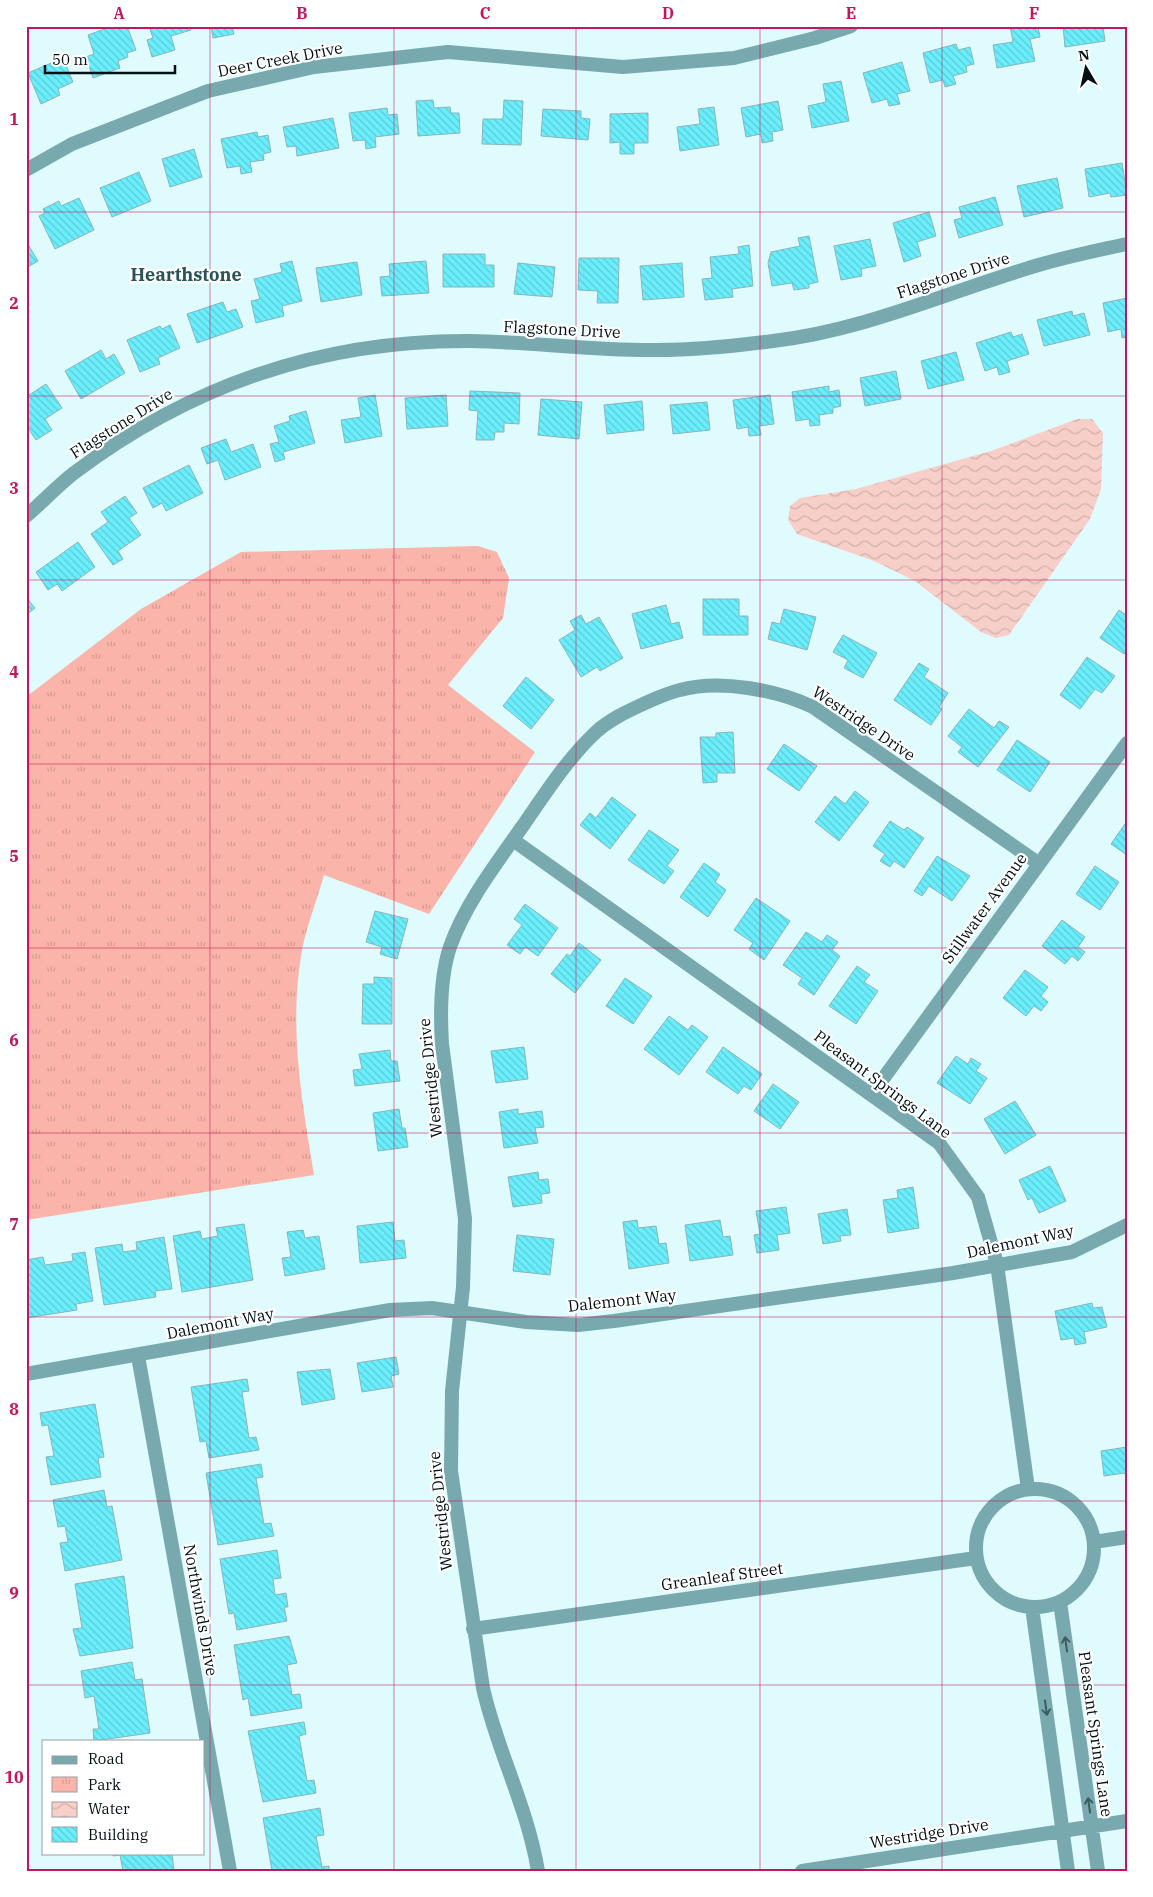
<svg xmlns="http://www.w3.org/2000/svg" width="1153" height="1897" font-family="'IBM Plex Serif',serif">
  <style>
    .park { fill: url(#park-tufts) }
    .water { fill: url(#water-waves) }
    .building { fill: url(#building-back-hatch); stroke: #88b5ba }
    .lines { fill: none; stroke-linecap: round; stroke-linejoin: round }
    .minor { stroke: #78a9ae; stroke-width: 14 }
    .oneway { stroke: #3c5c60 }
    .grid { fill: none; stroke: #c2185b; stroke-width: 1; stroke-opacity: 0.55 }
    .labels { text-anchor: middle; dominant-baseline: central; stroke-width: 4.5; stroke-linejoin: round; paint-order: stroke }
    .street-label { font-size: 16px; fill: #011012; stroke: #fff }
    .neighbourhood-label { font-size: 18px; font-weight: bold; fill: #295358; stroke: #fff }
    .neatline { fill: none; stroke: #c2185b; stroke-width: 2 }
    .grid-label { font-size: 16px; text-anchor: middle; font-weight: bold; fill: #c2185b }
  </style>
  <defs>
    <pattern id="park-tufts" width="24" height="20" patternUnits="userSpaceOnUse" patternTransform="scale(1.25)"><rect width="24" height="20" fill="#fbb4a9"/><path d="M3 7l-1-3M5 7V3M7 7l1-3M15 17l-1-3M17 17v-4M19 17l1-3" fill="none" stroke="#d59a90"/></pattern>
    <pattern id="water-waves" width="16" height="10" patternUnits="userSpaceOnUse" patternTransform="scale(1.25)"><rect width="16" height="10" fill="#f7cfc8"/><path d="M0 5q4-4 8 0t8 0" fill="none" stroke="#d2b1ab"/></pattern>
    <pattern id="building-back-hatch" width="6" height="6" patternUnits="userSpaceOnUse" patternTransform="scale(1.25)"><rect width="6" height="6" fill="#6beefc"/><path d="M-1 5l2 2M0 0l6 6M5-1l2 2" fill="none" stroke="#5bcbd7"/></pattern>
  </defs>
  <rect width="100%" height="100%" fill="#e0fbfe"/>
  <path class="park" d="M478,546L497,552L509,578L503,618L448,685L535,752L429,914L324,875C317,901 305,929 301,956C289,1030 302,1102 314,1175L26,1220V697L141,609L241,552Z"/>
  <path class="water" d="M1077,419H1092L1103,433L1101,489L1090,519L1009,635L996,638L981,632L915,581L874,561L797,534L788,520L790,506L800,498L856,489L991,451Z"/>
  <path class="building" d="M113,26H127L136,50L127,53L128,57L118,61L120,68L93,78L86,57L94,54L88,35Z
    M149,26H190L191,30L171,36L175,50L152,57L147,40L153,38Z
    M211,26H232L234,34L213,38Z
    M1010,26H1038L1040,37L1030,39L1035,61L997,68L993,45L1013,42Z
    M1063,26H1103L1105,41L1065,47Z
    M956,44L958,50L970,47L974,64L966,66L967,72L953,76L956,84L945,87L943,80L930,83L923,53Z
    M63,58L73,82L58,89L60,95L41,104L28,73Z
    M902,62L910,91L897,94L900,104L889,106L887,99L872,103L863,73Z
    M841,81L849,121L812,128L808,106L826,102L823,84Z
    M433,100L434,108L450,107L451,113H459L460,133L418,136L416,101Z
    M504,100L523,101L521,145L482,144L483,119H503Z
    M778,101L783,130L772,132L773,141L762,143L761,134L746,137L741,108Z
    M714,107L719,145L680,151L677,127L700,124L698,109Z
    M387,108L388,115L397,114L399,134L375,137L376,147L366,149L365,140L353,141L349,113Z
    M543,109L581,111V118L590,119L588,140L541,136Z
    M648,113V143H634V154H620V142L610,143V114Z
    M333,118L339,148L297,156L296,146L287,147L283,127Z
    M257,132L258,137L268,135L271,152L263,154L264,160L250,162L252,172L241,174L240,166L227,168L221,139Z
    M194,149L202,177L170,187L162,159Z
    M1122,163L1127,195L1111,197L1110,193L1089,197L1085,169Z
    M139,172L151,201L112,217L100,188Z
    M1057,178L1063,208L1024,217L1017,186Z
    M995,197L1003,225L959,238L954,220L962,218L959,207Z
    M79,198L94,230L55,249L39,216L45,213L43,209L59,201L61,206Z
    M929,212L936,236L917,242L921,256L904,262L893,223Z
    M809,236L818,282L809,284V288L794,290L792,283L772,286L768,263L771,252L800,246L798,238Z
    M870,239L876,266L861,269L862,276L841,280L834,246Z
    M26,241L38,261L26,268Z
    M749,245L753,286L732,289L733,297L705,300L702,279L712,278L710,257L739,254L738,247Z
    M443,254H485V265H494V287H443Z
    M579,258H619L618,303H597L598,291L578,290Z
    M292,261L302,301L282,306L284,316L256,323L251,301L260,299L254,279L282,272L280,264Z
    M426,261L429,293L382,296L380,277L390,276L389,264Z
    M357,262L362,295L321,302L316,268Z
    M518,263L555,267L552,297L514,294Z
    M682,263L684,297L643,300L640,266Z
    M1127,298V337L1122,338L1121,329L1108,332L1103,303Z
    M223,302L227,312L236,309L243,327L197,343L187,314Z
    M1072,311L1073,316L1084,313L1090,335L1044,346L1037,320Z
    M170,325L180,348L158,358L160,364L140,372L127,340L160,326L162,329Z
    M1011,332L1013,337L1022,334L1029,354L1007,361L1010,372L999,375L997,367L985,371L976,343Z
    M101,350L106,359L114,354L125,373L81,399L65,371Z
    M956,352L964,380L928,389L921,361Z
    M896,371L901,399L865,406L860,378Z
    M46,384L62,408L45,419L52,430L36,440L26,425V397Z
    M829,386V392L839,390L841,406L833,408V413L819,415L820,425L810,426L809,419L796,421L792,392Z
    M470,391L520,393L519,424L504,423V432H495L494,440H476L478,411L469,410Z
    M375,395L382,436L345,443L341,420L361,417L358,398Z
    M446,395L448,426L407,429L405,398Z
    M770,395L774,424L759,426L761,435L749,436L748,427L737,429L733,400Z
    M541,399L582,402L579,439L538,435Z
    M642,401L644,430L607,434L604,405Z
    M707,402L710,430L673,434L670,405Z
    M306,411L315,443L283,452L285,459L275,462L270,444L279,442L274,426L290,421L289,416Z
    M226,439L231,452L253,444L261,467L225,480L218,460L207,464L201,448Z
    M189,465L203,493L166,511L162,503L153,508L143,488Z
    M125,496L137,513L129,518L141,535L118,551L123,559L113,565L91,534L108,522L101,512Z
    M78,542L95,567L62,591L57,584L48,590L36,572Z
    M26,597L35,608L26,615Z
    M703,599H739V616H748V635H703Z
    M666,605L671,624L679,622L683,638L641,649L632,614Z
    M784,609L816,617L807,650L768,639L772,622L780,624Z
    M1119,610L1127,616V650L1124,654L1100,638Z
    M581,615L586,624L599,617L623,658L600,671L597,667L581,677L559,640L575,630L570,621Z
    M843,635L877,653L863,678L844,668L848,660L833,652Z
    M1087,657L1115,676L1102,693L1095,689L1080,709L1060,695Z
    M919,663L929,669L924,677L948,693L939,707L942,709L931,725L894,700Z
    M526,677L554,700L531,729L503,706Z
    M969,709L994,728L999,721L1009,727L978,767L958,752L962,747L948,736Z
    M733,732L735,773H717V782L703,783L700,737H716V733Z
    M1017,740L1050,762L1030,792L997,770Z
    M784,744L817,766L799,791L767,769Z
    M855,791L869,802L839,841L815,822L835,796L845,804Z
    M612,797L636,815L610,849L580,825L590,813L596,818Z
    M890,821L904,830L907,827L924,838L904,868L894,861L890,867L880,861L885,854L873,846Z
    M1127,821V855L1111,844Z
    M649,830L679,850L667,866L674,871L664,884L628,860Z
    M937,856L970,876L952,901L929,886L922,896L914,891Z
    M704,863L720,874L715,882L726,890L708,917L680,897Z
    M1095,866L1119,882L1100,910L1076,894Z
    M756,898L790,921L764,960L749,949L753,943L734,930Z
    M525,904L558,928L538,956L525,947L520,954L507,945L522,925L514,919Z
    M375,911L408,919L397,959L380,954L382,947L366,942Z
    M1062,920L1085,937L1078,947L1085,952L1078,961L1072,956L1065,964L1042,946Z
    M806,932L822,942L827,935L838,942L832,950L840,956L814,995L798,984L802,978L783,965Z
    M579,943L601,960L575,993L551,974L567,954L570,956Z
    M857,966L870,975L864,982L878,991L856,1024L829,1006Z
    M1025,970L1048,987L1041,996L1048,1002L1041,1011L1034,1006L1026,1016L1003,998Z
    M374,977L392,978V1024H362L363,984H374Z
    M625,978L652,996L633,1024L606,1006Z
    M669,1016L688,1030L692,1025L708,1037L679,1075L644,1049Z
    M524,1047L528,1079L496,1083L491,1051Z
    M723,1047L762,1074L751,1090L744,1086L738,1094L706,1072Z
    M390,1050L391,1061H397L400,1081L355,1086L353,1070L362,1069L359,1054Z
    M956,1056L968,1064L971,1058L981,1064L976,1071L987,1078L970,1104L937,1083Z
    M773,1084L799,1102L780,1129L754,1111Z
    M1015,1101L1036,1135L1005,1154L984,1119Z
    M399,1109L402,1128H405L408,1147L378,1151L373,1113Z
    M518,1109V1114L542,1111L544,1127L535,1128L538,1143L504,1148L499,1112Z
    M1050,1166L1066,1201L1039,1213L1032,1198L1028,1200L1019,1180Z
    M538,1172L539,1180L548,1179L550,1193L541,1194L542,1203L513,1207L508,1177Z
    M913,1187L919,1228L888,1233L883,1200L898,1198L897,1190Z
    M786,1207L790,1233L777,1235L779,1250L757,1253L754,1235L760,1234L756,1211Z
    M847,1209L851,1235L840,1236L841,1241L823,1244L818,1214Z
    M637,1220L638,1228L656,1226L659,1244L666,1243L669,1263L629,1269L623,1222Z
    M720,1220L723,1237L730,1236L733,1255L690,1261L685,1225Z
    M393,1222L395,1241L404,1240L406,1258L360,1263L357,1226Z
    M244,1224L253,1280L182,1292L173,1236L200,1231L202,1239L218,1236L216,1228Z
    M303,1230L305,1238L319,1236L325,1269L285,1276L282,1258L291,1257L287,1232Z
    M517,1235L554,1239L550,1275L513,1271Z
    M164,1237L172,1289L155,1291L156,1297L104,1305L95,1248L122,1244L123,1252L137,1250L136,1242Z
    M85,1252L93,1301L76,1304L77,1310L26,1318V1260L43,1257L45,1265L73,1261L72,1254Z
    M1092,1303L1093,1308L1102,1307L1107,1327L1084,1332L1086,1343L1075,1345L1074,1338L1061,1340L1055,1311Z
    M396,1357L399,1374L391,1376L393,1387L362,1392L357,1363Z
    M330,1369L335,1399L302,1405L297,1372Z
    M247,1379L249,1391L242,1392L249,1438L256,1437L259,1450L209,1458L206,1441L200,1442L191,1387Z
    M95,1404L104,1457L98,1458L101,1477L51,1485L46,1457L54,1456L48,1425L42,1426L40,1413Z
    M1127,1447V1484L1125,1473L1104,1476L1101,1451Z
    M261,1464L263,1477L256,1478L264,1524L271,1523L274,1536L218,1545L206,1473Z
    M104,1490L107,1507L112,1506L122,1560L65,1571L60,1543L68,1542L65,1526L58,1527L53,1500Z
    M277,1550L281,1578L273,1579L275,1595L286,1593L288,1607H284L287,1621L237,1630L234,1613L229,1614L220,1559Z
    M124,1576L133,1648L80,1656L73,1629L82,1628L75,1584Z
    M289,1636L297,1663L287,1665L292,1695L300,1694L302,1708L251,1716L248,1698L243,1700L234,1645Z
    M132,1662L135,1680L142,1679L150,1733L94,1741L93,1729H99L94,1696L85,1698L81,1671Z
    M304,1722L306,1734L299,1736L307,1781L314,1780L316,1793L263,1802L248,1731Z
    M320,1808L324,1835L316,1836L322,1867L329,1866V1871H272L263,1818Z
    M113,1853H172L174,1871H123L120,1855L113,1856Z"/>
  <g class="lines">
    <path class="minor" d="M26,170L72,144L208,91L314,67L448,52L623,67L734,58L815,38L851,26
      M26,516C43,502 57,486 74,473C192,384 322,340 470,341C533,342 595,351 657,350C696,350 735,346 773,341C867,330 952,290 1042,264C1070,256 1098,250 1127,244
      M513,840L939,1143L978,1197L997,1264L1028,1489
      M872,1094L1127,743
      M138,1356L230,1871
      M26,1374L390,1310L432,1308L526,1322L578,1325L614,1321L953,1273L1072,1252L1127,1225
      M976 1548a59 59 0 1 1 118 0a59 59 0 1 1-118 0Z
      M1094,1542L1127,1537
      M1060,1602L1098,1871
      M1032,1607L1068,1871
      M473,1629L976,1558
      M538,1871C527,1805 497,1751 483,1688L451,1471L452,1391L463,1287L465,1219L442,1044C440,1012 440,977 450,947C465,904 496,864 522,827C545,794 567,759 596,732C609,720 626,712 641,705C654,699 667,693 680,690C720,679 777,690 813,707L1038,863
      M802,1871L1127,1821"/>
  </g>
  <defs><path id="oneway-shaft" d="M-6 0H5M1.5-3L5.5 0L1.5 3" fill="none" stroke-width="1.6" stroke-linecap="round" stroke-linejoin="round" transform="scale(1.25)"/></defs>
  <g class="oneway">
    <use href="#oneway-shaft" transform="translate(1066 1644) rotate(-98)"/>
    <use href="#oneway-shaft" transform="translate(1046 1708) rotate(82)"/>
    <use href="#oneway-shaft" transform="translate(1089 1805) rotate(-98)"/>
  </g>
  <path class="grid" d="M210,26V1871M394,26V1871M576,26V1871M760,26V1871M942,26V1871M26,212H1127M26,396H1127M26,580H1127M26,764H1127M26,948H1127M26,1133H1127M26,1317H1127M26,1501H1127M26,1685H1127"/>
  <g class="labels">
    <g class="street-label">
      <text transform="translate(280 59) rotate(-11)">Deer Creek Drive</text>
      <text transform="translate(953 275) rotate(-18)">Flagstone Drive</text>
      <text transform="translate(562 329) rotate(3)">Flagstone Drive</text>
      <text transform="translate(121 423) rotate(-32)">Flagstone Drive</text>
      <text transform="translate(864 723) rotate(34)">Westridge Drive</text>
      <text transform="translate(984 908) rotate(-54)">Stillwater Avenue</text>
      <text transform="translate(430 1078) rotate(-96)">Westridge Drive</text>
      <text transform="translate(883 1084) rotate(37)">Pleasant Springs Lane</text>
      <text transform="translate(1020 1241) rotate(-12)">Dalemont Way</text>
      <text transform="translate(622 1300) rotate(-6)">Dalemont Way</text>
      <text transform="translate(220 1323) rotate(-11)">Dalemont Way</text>
      <text transform="translate(440 1511) rotate(-96)">Westridge Drive</text>
      <text transform="translate(722 1576) rotate(-8)">Greanleaf Street</text>
      <text transform="translate(201 1610) rotate(80)">Northwinds Drive</text>
      <text transform="translate(1096 1734) rotate(82)">Pleasant Springs Lane</text>
      <text transform="translate(929 1833) rotate(-9)">Westridge Drive</text>
    </g>
    <g class="neighbourhood-label">
      <text x="186" y="274">Hearthstone</text>
    </g>
  </g>
  <rect width="1153" height="1897" fill="none" stroke="#ffffff" stroke-width="55"/>
  <rect x="42" y="1740" width="162" height="115" fill="#ffffff" stroke="#999fa0"/>
  <rect x="52" y="1756" width="25" height="8" fill="#78a9ae" stroke="#999fa0"/>
  <text x="88" y="1764" font-size="15" fill="#011012">Road</text>
  <rect x="52" y="1777" width="25" height="15" fill="url(#park-tufts)" stroke="#999fa0"/>
  <text x="88" y="1790" font-size="15" fill="#011012">Park</text>
  <rect x="52" y="1802" width="25" height="15" fill="url(#water-waves)" stroke="#999fa0"/>
  <text x="88" y="1814" font-size="15" fill="#011012">Water</text>
  <rect x="52" y="1827" width="25" height="15" fill="url(#building-back-hatch)" stroke="#999fa0"/>
  <text x="88" y="1840" font-size="15" fill="#011012">Building</text>
  <g transform="translate(1086 68) rotate(351)" stroke="#ffffff" stroke-width="4" paint-order="stroke">
  <path d="M0-4L9 19L0 12L-9 19Z" fill="#011012"/>
  <text y="-8" font-size="14" font-weight="bold" text-anchor="middle" fill="#011012">N</text>
  </g>
  <path d="M45 65v8h130v-8" fill="none" stroke="#011012" stroke-width="2.5"/>
  <text x="52" y="65" font-size="15" fill="#011012" stroke="#ffffff" stroke-width="4" paint-order="stroke">50 m</text>
  <rect x="28" y="28" width="1098" height="1842" class="neatline"/>
  <g class="grid-label">
    <text x="119" y="19">A</text>
    <text x="302" y="19">B</text>
    <text x="485" y="19">C</text>
    <text x="668" y="19">D</text>
    <text x="851" y="19">E</text>
    <text x="1034" y="19">F</text>
    <text x="14" y="125">1</text>
    <text x="14" y="309">2</text>
    <text x="14" y="494">3</text>
    <text x="14" y="678">4</text>
    <text x="14" y="862">5</text>
    <text x="14" y="1046">6</text>
    <text x="14" y="1230">7</text>
    <text x="14" y="1415">8</text>
    <text x="14" y="1599">9</text>
    <text x="14" y="1783">10</text>
  </g>
</svg>
